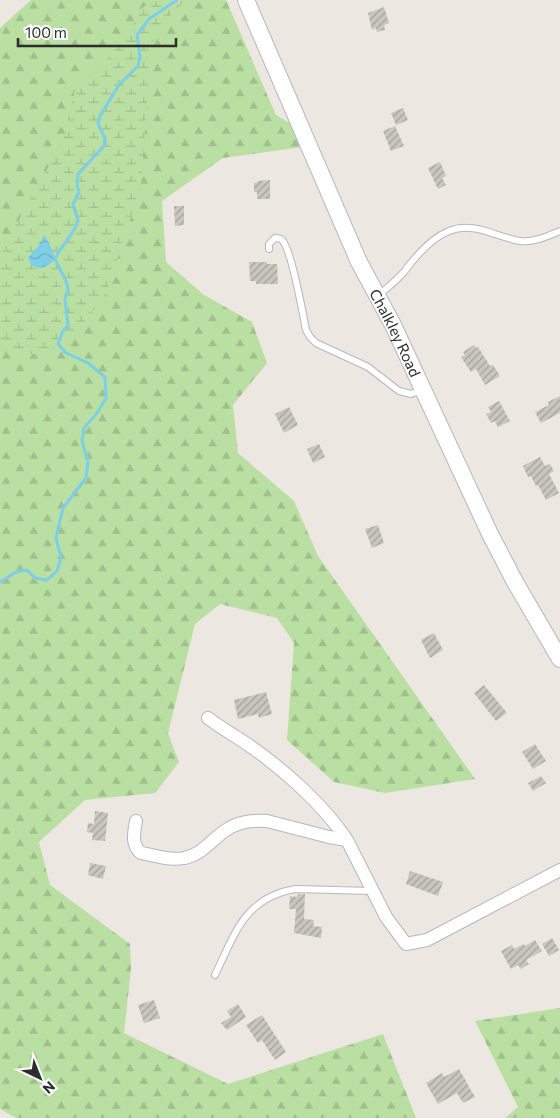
<svg xmlns="http://www.w3.org/2000/svg" width="560" height="1118" font-family="Commissioner,sans-serif">
  <style>
    .forest { fill: url(#forest-firs) }
    .wetland { fill: url(#wetland-marsh) }
    .water { fill: url(#water-waves) }
    .lines { fill: none; stroke-linecap: round; stroke-linejoin: round }
    .stream { stroke: #7dcee6; stroke-width: 3 }
    .building { fill: url(#building-hatch) }
    .service-casing { stroke: #b4b7bf; stroke-width: 8 }
    .minor-casing { stroke: #b4b7bf; stroke-width: 14 }
    .tertiary-casing { stroke: #b4b7bf; stroke-width: 18 }
    .service { stroke: #fff; stroke-width: 6 }
    .minor { stroke: #fff; stroke-width: 12 }
    .tertiary { stroke: #fff; stroke-width: 16 }
    .labels { text-anchor: middle; dominant-baseline: central; stroke-width: 4.5; stroke-linejoin: round; paint-order: stroke }
    .street-label { font-size: 15px; fill: #2d2d2d; stroke: #fff }
  </style>
  <defs>
    <pattern id="forest-firs" width="22" height="20" patternUnits="userSpaceOnUse" patternTransform="scale(1.25)"><rect width="22" height="20" fill="#b9dfa2"/><path d="M5 1l3.5 6h-7zM16 11l3.5 6h-7z" fill="#9fc08c"/></pattern>
    <pattern id="wetland-marsh" width="20" height="14" patternUnits="userSpaceOnUse" patternTransform="scale(1.25)"><rect width="20" height="14" fill="#b9dfa2"/><path d="M1 5h8M5 5V1M11 12h8M15 12V8" fill="none" stroke="#9fc08c"/></pattern>
    <pattern id="water-waves" width="16" height="10" patternUnits="userSpaceOnUse" patternTransform="scale(1.25)"><rect width="16" height="10" fill="#7dcee6"/><path d="M0 5q4-4 8 0t8 0" fill="none" stroke="#6cb1c6"/></pattern>
    <pattern id="building-hatch" width="6" height="6" patternUnits="userSpaceOnUse" patternTransform="scale(1.25)"><rect width="6" height="6" fill="#c9c5bf"/><path d="M-1 1l2-2M0 6l6-6M5 7l2-2" fill="none" stroke="#a4a09c"/></pattern>
  </defs>
  <rect width="100%" height="100%" fill="#ede7e1"/>
  <path class="forest" d="M31,0H226L276,115L293,125L302,147L223,158L162,201L166,262L204,295L252,322L267,363L233,405L238,453L294,501L318,556L475,779L385,793L334,782L287,740L294,643L277,618L220,604L195,624L168,733L179,762L155,793L85,800L39,842L50,885L130,944L131,969L124,1033L228,1084L383,1034L416,1118H16L0,1109V28Z
    M560,1008V1118H505L518,1107L475,1021Z"/>
  <path class="wetland" d="M155,0H183V3L157,28L151,48L141,185L107,292L73,338L37,354L0,352V274L3,248L63,141L75,90L106,60L129,32L142,8Z"/>
  <path class="water" d="M44,235C48,240 54,253 55,259C47,267 43,270 32,266L28,258L40,244Z"/>
  <g class="lines">
    <path class="stream" d="M0,582L16,572L27,570L35,578L47,580L57,571L61,558L56,538L63,508L86,478L88,461L82,441L84,428L97,413L106,398L105,377L88,363L66,353L58,344L62,333L68,325L65,299L68,289L66,281L55,259C62,243 73,238 78,220L73,204L79,192L77,184L78,174L104,146L105,138L98,124L100,116L119,85L138,66L140,57L137,35L149,19L177,0"/>
  </g>
  <path class="building" d="M384,7L389,23L384,25L385,30L377,32L376,28L372,30L368,13Z
    M403,108L408,120L396,125L391,113Z
    M395,126L404,146L391,151L383,131Z
    M440,162L446,176L442,178L446,185L438,189L428,168Z
    M270,180V199H257V192H254V183H257V181Z
    M174,206H184V225L175,226Z
    M249,262H267V264H277L278,284H256V281H250Z
    M474,345L476,348L478,347L490,366L493,365L500,376L485,385L476,369L471,372L461,357L465,355L463,352Z
    M560,396V413L541,423L535,412L549,405L548,402Z
    M499,401L510,421L498,427L495,421L491,423L486,414L491,412L488,407Z
    M289,407L298,425L284,433L275,414Z
    M319,444L325,457L313,463L307,449Z
    M540,457L545,466L550,464L554,471L549,474L559,493L546,500L538,485L536,486L531,476L528,477L523,466Z
    M378,525L384,543L372,548L365,529Z
    M434,633L443,650L430,658L421,640Z
    M484,685L507,713L496,721L474,693Z
    M266,692L272,714L259,718L258,714L238,719L234,700Z
    M535,744L546,761L533,769L522,752Z
    M541,776L546,783L533,791L528,783Z
    M95,811L108,813L105,841L92,840L93,833L87,832L88,823L94,824Z
    M90,863L106,866L103,879L88,875Z
    M410,871L443,882L438,896L406,884Z
    M298,894H305L304,919L314,920L313,926L322,927L321,938L294,933L296,909H289L290,896L297,897Z
    M552,938L559,950L549,956L542,944Z
    M535,940L542,951L526,960L529,964L521,969L518,965L511,969L501,951L512,945L514,949L524,944L525,946Z
    M154,1000L160,1018L144,1023L138,1005Z
    M238,1004L246,1017L227,1030L221,1023L231,1017L227,1011Z
    M262,1015L286,1052L275,1060L262,1040L258,1043L246,1025Z
    M459,1069L475,1097L463,1103L457,1093L438,1104L426,1083L442,1073L444,1077Z"/>
  <g class="lines">
    <g class="service-casing">
      <path id="service" d="M269,249V244L275,238C278,238 280,238 282,240C291,248 303,314 306,330L310,337L316,343L368,367L399,391L411,394L423,390
        M379,295C387,288 397,280 404,272C415,257 431,238 449,231C473,221 496,237 520,241C533,243 548,236 560,231
        M215,975C235,934 244,898 295,889L373,891"/>
    </g>
    <g class="minor-casing">
      <path id="minor" d="M208,718C221,728 234,735 247,744C282,768 323,804 347,840
        M136,821C134,832 131,845 141,853C154,855 170,861 184,858C202,855 211,840 226,830C238,822 253,820 267,821L329,837L347,840L386,917L406,944L427,940L560,870"/>
    </g>
    <g class="tertiary-casing">
      <g id="tertiary">
        <path id="s1" d="M246,0L359,262L393,325L490,534L515,582L560,659"/>
      </g>
    </g>
    <use href="#service" class="service"/>
    <use href="#minor" class="minor"/>
    <use href="#tertiary" class="tertiary"/>
  </g>
  <g class="labels">
    <g class="street-label">
      <text stroke="none"><textPath href="#s1" startOffset="365">Chalkley Road</textPath></text>
    </g>
  </g>
  <g transform="translate(40 1078) rotate(137)" stroke="#ffffff" stroke-width="4" paint-order="stroke">
  <path d="M0-4L9 19L0 12L-9 19Z" fill="#2d2d2d"/>
  <text y="-8" font-size="14" font-weight="bold" text-anchor="middle" fill="#2d2d2d">N</text>
  </g>
  <path d="M18 38v8h158v-8" fill="none" stroke="#2d2d2d" stroke-width="2.5"/>
  <text x="25" y="38" font-size="15" fill="#2d2d2d" stroke="#ffffff" stroke-width="4" paint-order="stroke">100 m</text>
</svg>
